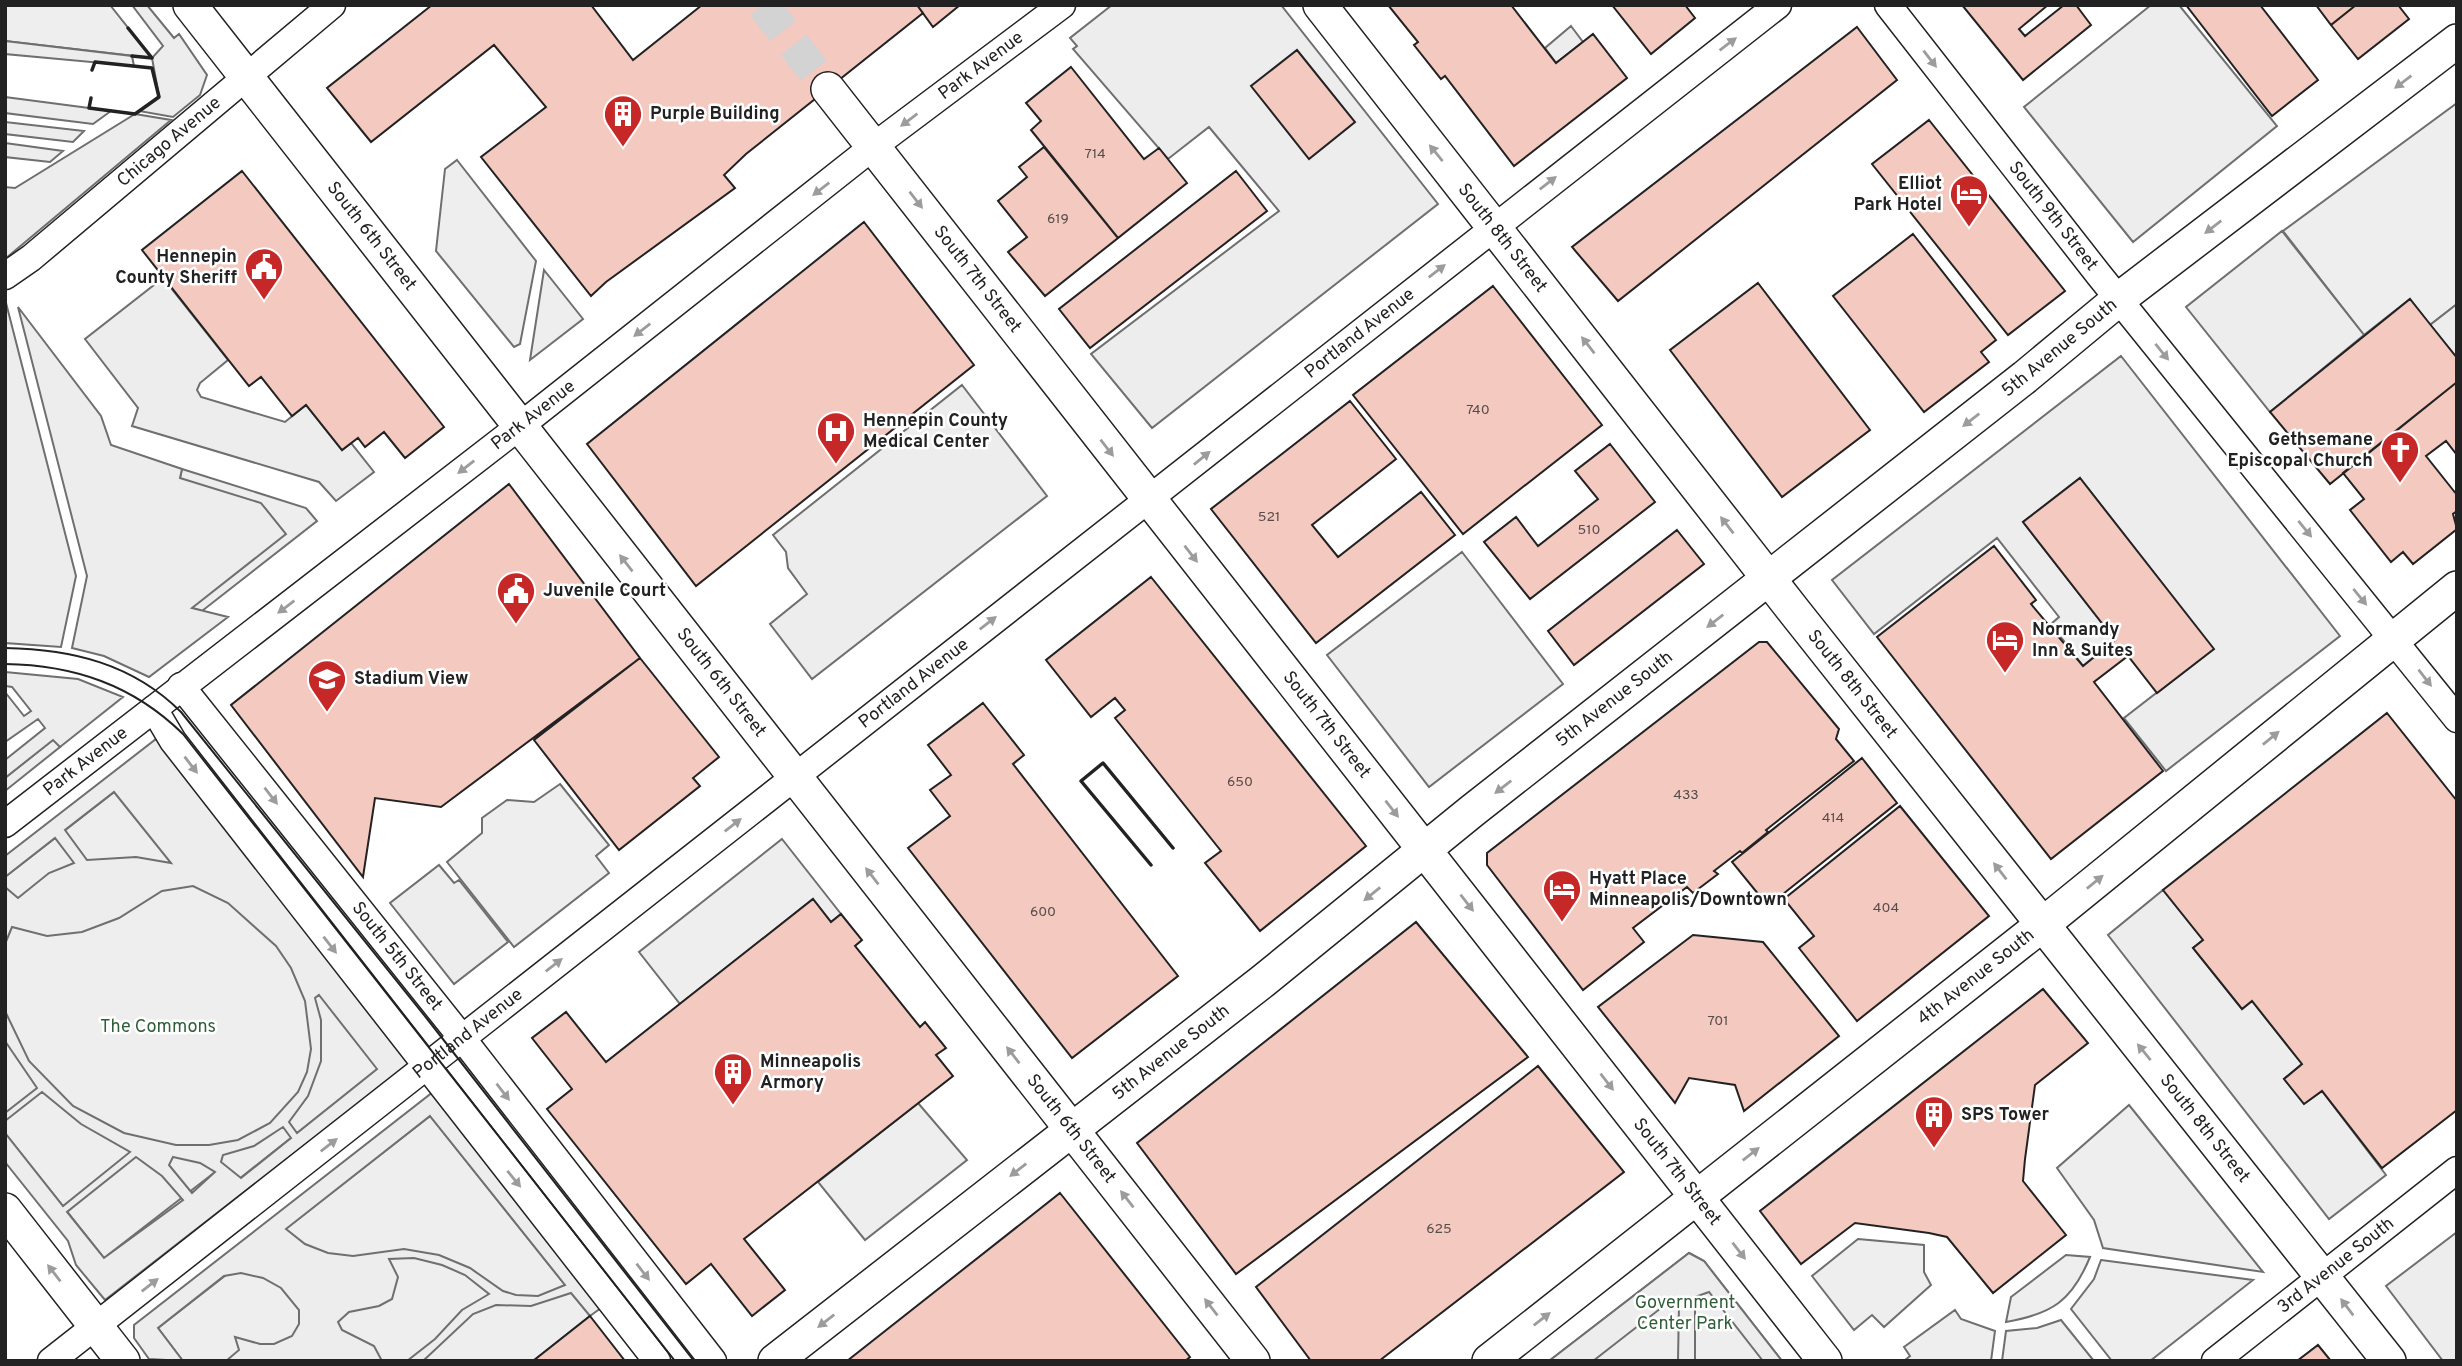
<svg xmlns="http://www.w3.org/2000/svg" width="2462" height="1366" font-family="Overpass,sans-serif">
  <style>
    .green { fill: #eee; stroke: #6f6f6f; stroke-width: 2 }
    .parking { fill: #ededed; stroke: #6f6f6f; stroke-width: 2; fill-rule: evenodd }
    .building { fill: #f3c9c0; stroke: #222; stroke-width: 2 }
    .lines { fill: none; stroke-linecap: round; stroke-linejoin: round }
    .major-tunnel { stroke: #d3d3d3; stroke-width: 33; stroke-dasharray: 33 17; stroke-linecap: butt }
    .minor-casing { stroke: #222; stroke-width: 29 }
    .major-casing { stroke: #222; stroke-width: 36 }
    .minor { stroke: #fff; stroke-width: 26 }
    .major { stroke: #fff; stroke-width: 33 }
    .tram { stroke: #222; stroke-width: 2 }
    .wall { stroke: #222; stroke-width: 3.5 }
    .oneway { fill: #9c9c9c }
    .labels { text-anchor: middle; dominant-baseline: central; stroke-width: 5; stroke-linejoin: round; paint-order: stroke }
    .number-label { font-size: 14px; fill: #564c4a }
    .street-label { font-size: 18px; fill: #222; stroke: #fff }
    .poi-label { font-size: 18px; font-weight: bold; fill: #222; stroke: #fff; text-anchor: start }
    .park-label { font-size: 18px; fill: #2f5e38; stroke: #fff }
  </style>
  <rect width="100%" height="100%" fill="#fff"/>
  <path class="green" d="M5,5H110L152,58L5,41Z
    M2457,103V304L2430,325L2410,299L2364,335L2283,231Z
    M457,160L536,261L520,344L514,347L436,251L445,169Z
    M544,270L583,319L530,360Z
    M182,469L306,508L317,521L202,611L192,608L180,478Z
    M54,739L60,747L5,791V778Z
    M154,761L378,1069L229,1187L215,1172L104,1258L5,1133V877Z
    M560,784L609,845L596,856L609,873L514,947L447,862L482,833V818L507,800L534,802Z
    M782,839L841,914L831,922L813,899L680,1004L639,952Z
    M918,1103L967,1160L865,1240L818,1182Z
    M2129,1105L2263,1272L2103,1248L2094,1220L2057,1168Z
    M430,1116L590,1316L533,1361H183L158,1328Z
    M1858,1239L1924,1245V1272L1931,1285L1884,1327L1872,1315L1854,1330L1812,1276Z
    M1689,1253L1704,1261L1782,1361H1549Z
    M2066,1255L2090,1257C2072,1301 2052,1314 2006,1322L2011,1297Z
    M2101,1260L2253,1280L2150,1361H2112L2071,1309L2094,1279Z
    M1955,1310L1961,1319L1995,1331L1991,1361H1904L1910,1356L1904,1347Z
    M2061,1320L2094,1361H2002L2006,1331L2037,1328Z"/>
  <path class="parking" d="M132,5H147L174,38L179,34L207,75L200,95L173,117L139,111L159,96L152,58L163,46Z
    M1112,5H1281L1438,204L1152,428L1091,354L1279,211L1209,127L1168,159L1073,49L1077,46L1070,38Z
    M2151,5H2179L2277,126L2133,242L2024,107Z
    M1571,26L1583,42L1556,63L1545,48Z
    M5,41L132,56L134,66L5,54Z
    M5,97L89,108L111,111L93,124L5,113Z
    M135,114L171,120L5,259V187L15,188Z
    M5,122L84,131L73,142L5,134Z
    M5,143L63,151L50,162L5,157Z
    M2282,231L2364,335L2270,412L2186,307Z
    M163,278L228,360L200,383L197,390L201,397L285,422L306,405L342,450L351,443L374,472L336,501L319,482L132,426L138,408L85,339Z
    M5,299L76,576L61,647L5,643Z
    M2457,304V358L2430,325Z
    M18,307L101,416L111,445L182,469L180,478L261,503L286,534L192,608L228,617L149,677L104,656L72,648L87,576Z
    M2121,356L2340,636L2166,771L2124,718L2213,649L2080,478L2023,522L2115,640L2083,666L2051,624L2059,617L1997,538L1874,634L1832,580Z
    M962,385L1047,496L812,679L770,624L807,594L788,568L786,552L773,535Z
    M1462,552L1563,684L1429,787L1327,655Z
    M5,672L78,679L123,697L60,747L53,740L5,778V760L45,728L38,719L5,742V692L24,716L31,711L12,687L5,686Z
    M156,739L409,1064L105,1300L76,1265L68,1241L5,1162V1133L63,1206L130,1152L81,1124L42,1092L5,1121V1113L37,1088L5,1041V1011L29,1061L73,1106L124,1133L176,1145H209L238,1140L270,1123L298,1092L307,1072L311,1049L305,1001L291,968L276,946L228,903L193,886L162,891L119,918L82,932L47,936L12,927L5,944V887L18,898L49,873L74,863L55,838L5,877V856ZM114,792L171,863L136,857L87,860L65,830ZM319,995L377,1069L297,1133L289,1122L308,1096L321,1061V1020L315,998ZM283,1127L291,1138L241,1178L221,1162L223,1155L254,1146ZM136,1157L162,1176L183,1200L104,1258L67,1212ZM173,1157L200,1163L215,1172L192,1193L169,1165Z
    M439,865L454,883L459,880L508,942L454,984L390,903Z
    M2163,890L2203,940L2193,948L2242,1009L2252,1001L2302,1064L2284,1079L2304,1104L2322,1091L2386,1175L2329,1219L2108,935Z
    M433,1092L605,1305L590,1316L571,1293L531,1306L496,1305L473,1314L423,1361H407L435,1339L462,1310L489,1294L465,1275L442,1265L414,1258L389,1259L398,1277L392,1299L379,1306L349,1312L338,1322L342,1330L374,1346L382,1361H226L239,1350L235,1337L260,1344H274L292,1336L299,1324V1310L281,1288L263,1278L241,1273L224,1276L158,1328L183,1361L149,1359L134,1338V1325ZM430,1116L565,1285L538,1296L516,1295L503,1291L470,1268L439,1255L404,1249L353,1256L328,1253L305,1244L286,1229Z
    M2457,1232V1361H2443L2386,1286Z
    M1689,1253L1704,1261L1782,1361H1763L1709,1292L1695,1297V1361H1678L1679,1304L1670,1301L1593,1361H1549Z"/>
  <path class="building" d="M432,5H591L633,60L702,5H917L923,13L746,154L724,175L735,188L606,282L591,296L481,157L546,107L494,45L371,142L327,88Z
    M917,5H960L933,27Z
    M1388,5H1511L1556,63L1593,34L1627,78L1514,166L1445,76L1441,79L1414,45L1418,42Z
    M1612,5H1685L1695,18L1651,54Z
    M1962,5H2048L2019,29L2025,36L2064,5H2076L2091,25L2023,80Z
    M2186,5H2260L2318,80L2272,116Z
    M2316,5H2356L2331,25Z
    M2356,5H2398L2409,19L2358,59L2331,25Z
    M1857,27L1897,80L1618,301L1572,247Z
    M1297,50L1355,122L1309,159L1251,86Z
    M1071,67L1144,159L1159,148L1187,183L1118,238L1031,130L1041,121L1026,103Z
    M1929,120L2065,291L2008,335L1872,164Z
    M1044,147L1118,238L1045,296L1008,252L1027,237L998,201L1027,177L1019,167Z
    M242,171L444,427L405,458L384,432L365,447L358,438L342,450L306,405L292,416L261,377L249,386L142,250Z
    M1236,171L1267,211L1090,348L1059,309Z
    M864,222L974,365L696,586L587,444Z
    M1913,234L1996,340L1981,352L1989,362L1924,412L1833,296Z
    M1758,283L1870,430L1782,497L1670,350Z
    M1493,286L1602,425L1463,534L1353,395Z
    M2410,299L2457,358V382L2330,484L2270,412Z
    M2457,382V455L2446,441L2426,456L2457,495V511L2453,514L2457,529L2413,564L2403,552L2391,562L2350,510L2364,499L2343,473Z
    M1350,401L1396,459L1312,525L1338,557L1421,492L1455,535L1316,643L1211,509Z
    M1610,444L1655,502L1530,599L1484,542L1516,517L1538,546L1598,499L1575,471Z
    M2080,478L2214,649L2157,693L2128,656L2094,682L2163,771L2051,859L1877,637L1994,546L2036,600L2031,604L2083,666L2115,640L2023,522Z
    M509,484L640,658L441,807L375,798L363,877L231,705Z
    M1677,530L1704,564L1574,665L1548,631Z
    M1151,577L1366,846L1260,931L1205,863L1221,851L1115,718L1125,710L1115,698L1091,717L1046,660Z
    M1759,642H1767L1839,729L1836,739L1854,761L1766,830L1768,832L1742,853L1740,851L1714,871L1718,874L1693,893L1687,887L1633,928L1644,942L1583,990L1487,865V853Z
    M640,658L719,757L693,778L700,786L619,850L534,740Z
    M983,703L1024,755L1013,764L1178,976L1072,1058L908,848L950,816L930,790L951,775L928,745Z
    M2387,713L2457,801V1110L2382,1168L2322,1091L2304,1104L2284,1079L2302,1064L2252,1001L2242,1009L2193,948L2203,940L2163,890Z
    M1862,758L1897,803L1768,906L1732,862Z
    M1900,806L1989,916L1857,1021L1799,948L1814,936L1784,899Z
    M813,899L831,922L841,914L862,940L855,946L920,1027L925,1022L946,1048L936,1055L953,1076L744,1239L785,1290L752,1316L711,1264L686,1284L547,1109L572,1089L532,1038L566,1012L606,1062Z
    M1416,922L1528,1057L1236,1274L1137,1143Z
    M1693,935L1763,942L1839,1036L1744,1111L1735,1085L1689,1078L1675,1103L1598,1007Z
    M2043,989L2088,1043L2035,1085L2025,1159L2023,1181L2066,1235L1993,1293L1947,1237L1929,1233L1855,1223L1801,1264L1760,1211Z
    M1538,1066L1624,1172L1379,1361H1311L1256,1287Z
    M1060,1193L1190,1357L1185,1361H847Z
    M590,1316L625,1361H533Z
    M2318,1345L2331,1361H2297Z"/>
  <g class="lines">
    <path class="major-tunnel" d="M763,5L828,89"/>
    <g class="minor-casing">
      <g id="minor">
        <path id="s1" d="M1888,5L2099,275L2457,719"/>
        <path id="s2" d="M5,276L31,258L332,5"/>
        <path id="s3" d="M181,686L462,1038L713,1361"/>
        <path d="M154,709L173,741L657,1361"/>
        <path id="s4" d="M5,824L520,426L874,146L1062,5"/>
        <path id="s5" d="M51,1361L1778,5"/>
        <path id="s6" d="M2215,1361L2457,1170"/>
      </g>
    </g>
    <g class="major-casing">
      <g id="major">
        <path id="s7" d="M190,5L1253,1361"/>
        <path id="s8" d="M1320,5L1794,611L2389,1361"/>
        <path id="s9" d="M828,89L1825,1361"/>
        <path d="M5,1210L123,1361"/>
        <path id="s10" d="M775,1361L1263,981L1472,811L2025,377L2119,299L2457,41"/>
        <path id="s11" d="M1489,1361L2042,925L2457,588"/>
      </g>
    </g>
    <use href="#minor" class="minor"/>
    <use href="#major" class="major"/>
    <path class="tram" d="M5,648C72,649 133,664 181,712L428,1020L694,1361
      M5,664C74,665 133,685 183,734L675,1361"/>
    <path class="wall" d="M128,28L152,58L132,56
      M91,98L89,108L135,114L159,97L152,68L95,62L92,70
      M1151,865L1081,781L1103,763L1173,848"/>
  </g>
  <defs><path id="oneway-solid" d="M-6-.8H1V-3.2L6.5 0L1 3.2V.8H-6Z" transform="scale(1.75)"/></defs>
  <g class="oneway">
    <use href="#oneway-solid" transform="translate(1728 44) rotate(-37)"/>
    <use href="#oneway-solid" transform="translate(1930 59) rotate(52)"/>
    <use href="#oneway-solid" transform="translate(2403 82) rotate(143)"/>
    <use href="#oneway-solid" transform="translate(909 120) rotate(143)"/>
    <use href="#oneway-solid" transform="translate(1436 153) rotate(-129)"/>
    <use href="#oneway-solid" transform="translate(1548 183) rotate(-38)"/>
    <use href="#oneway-solid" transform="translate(821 189) rotate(142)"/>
    <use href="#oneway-solid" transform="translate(916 200) rotate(52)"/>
    <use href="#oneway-solid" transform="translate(2213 227) rotate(142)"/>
    <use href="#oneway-solid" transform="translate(1437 271) rotate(-38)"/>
    <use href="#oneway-solid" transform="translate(642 330) rotate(142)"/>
    <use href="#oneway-solid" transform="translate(1588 345) rotate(-128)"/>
    <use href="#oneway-solid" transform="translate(2162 352) rotate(51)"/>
    <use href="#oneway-solid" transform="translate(1971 420) rotate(142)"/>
    <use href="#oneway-solid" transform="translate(1107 448) rotate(52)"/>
    <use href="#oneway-solid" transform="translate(1202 458) rotate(-39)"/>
    <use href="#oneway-solid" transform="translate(466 467) rotate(142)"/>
    <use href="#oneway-solid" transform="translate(1727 525) rotate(-128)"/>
    <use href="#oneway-solid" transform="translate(2305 529) rotate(51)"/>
    <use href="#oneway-solid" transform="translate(1191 554) rotate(52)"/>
    <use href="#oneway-solid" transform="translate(626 563) rotate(-128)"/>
    <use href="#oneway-solid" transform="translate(2360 597) rotate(51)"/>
    <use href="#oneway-solid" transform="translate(286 607) rotate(143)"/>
    <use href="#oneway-solid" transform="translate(1715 621) rotate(142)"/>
    <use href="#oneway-solid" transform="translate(988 623) rotate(-38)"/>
    <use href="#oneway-solid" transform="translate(2425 678) rotate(52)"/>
    <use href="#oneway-solid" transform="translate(2271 738) rotate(-39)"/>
    <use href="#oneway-solid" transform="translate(191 765) rotate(52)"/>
    <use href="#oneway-solid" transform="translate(1503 787) rotate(142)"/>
    <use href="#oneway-solid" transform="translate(271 796) rotate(52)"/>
    <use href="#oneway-solid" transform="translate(1392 809) rotate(52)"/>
    <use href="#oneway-solid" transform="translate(733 825) rotate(-38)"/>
    <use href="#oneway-solid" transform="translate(2000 871) rotate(-128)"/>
    <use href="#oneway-solid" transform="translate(872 876) rotate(-128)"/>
    <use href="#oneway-solid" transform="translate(2095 882) rotate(-39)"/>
    <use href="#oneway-solid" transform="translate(1372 894) rotate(141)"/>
    <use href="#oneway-solid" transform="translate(1467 903) rotate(52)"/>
    <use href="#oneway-solid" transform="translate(330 945) rotate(52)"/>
    <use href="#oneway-solid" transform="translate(554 965) rotate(-38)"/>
    <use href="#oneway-solid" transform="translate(2144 1052) rotate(-129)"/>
    <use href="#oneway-solid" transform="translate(1013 1055) rotate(-128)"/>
    <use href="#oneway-solid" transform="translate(1607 1082) rotate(52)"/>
    <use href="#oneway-solid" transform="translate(503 1092) rotate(52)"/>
    <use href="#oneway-solid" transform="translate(329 1145) rotate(-38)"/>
    <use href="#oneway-solid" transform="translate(1751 1154) rotate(-38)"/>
    <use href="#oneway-solid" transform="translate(1018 1170) rotate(142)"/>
    <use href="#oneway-solid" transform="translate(514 1179) rotate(51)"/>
    <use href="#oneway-solid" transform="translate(1127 1199) rotate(-128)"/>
    <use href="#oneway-solid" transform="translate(1739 1251) rotate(52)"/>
    <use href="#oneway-solid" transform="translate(643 1272) rotate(52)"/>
    <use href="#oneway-solid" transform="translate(54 1273) rotate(-128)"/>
    <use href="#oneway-solid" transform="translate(150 1285) rotate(-38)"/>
    <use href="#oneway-solid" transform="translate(1211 1307) rotate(-128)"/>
    <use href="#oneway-solid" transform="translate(2347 1307) rotate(-127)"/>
    <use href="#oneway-solid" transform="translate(1542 1319) rotate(-38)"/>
    <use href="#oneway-solid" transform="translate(826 1321) rotate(142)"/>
  </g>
  <defs>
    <g id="building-pin" transform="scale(2.0125)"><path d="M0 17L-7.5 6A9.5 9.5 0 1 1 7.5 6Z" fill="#c62828" stroke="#fff"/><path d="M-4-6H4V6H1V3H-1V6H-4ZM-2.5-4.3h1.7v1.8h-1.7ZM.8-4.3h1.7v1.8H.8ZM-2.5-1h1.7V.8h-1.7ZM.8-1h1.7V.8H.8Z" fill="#fff"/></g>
    <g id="hotel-pin" transform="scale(2.0125)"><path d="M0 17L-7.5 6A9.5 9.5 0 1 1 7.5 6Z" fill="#c62828" stroke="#fff"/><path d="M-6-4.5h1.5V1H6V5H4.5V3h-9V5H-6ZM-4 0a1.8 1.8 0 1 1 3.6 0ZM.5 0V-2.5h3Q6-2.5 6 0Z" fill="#fff"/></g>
    <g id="civic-pin" transform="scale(2.0125)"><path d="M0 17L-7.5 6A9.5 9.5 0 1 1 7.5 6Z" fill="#c62828" stroke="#fff"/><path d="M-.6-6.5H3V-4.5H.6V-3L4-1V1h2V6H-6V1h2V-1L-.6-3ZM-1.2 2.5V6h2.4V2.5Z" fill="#fff"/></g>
    <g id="hospital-pin" transform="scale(2.0125)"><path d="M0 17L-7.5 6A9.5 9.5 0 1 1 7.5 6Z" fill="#c62828" stroke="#fff"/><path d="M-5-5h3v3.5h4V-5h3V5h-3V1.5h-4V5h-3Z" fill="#fff"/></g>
    <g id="church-pin" transform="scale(2.0125)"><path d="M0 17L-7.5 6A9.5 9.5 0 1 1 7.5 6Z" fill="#c62828" stroke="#fff"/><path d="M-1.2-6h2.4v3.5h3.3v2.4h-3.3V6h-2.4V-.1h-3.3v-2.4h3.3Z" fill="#fff"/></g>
    <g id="school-pin" transform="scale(2.0125)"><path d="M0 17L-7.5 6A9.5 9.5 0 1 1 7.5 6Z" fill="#c62828" stroke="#fff"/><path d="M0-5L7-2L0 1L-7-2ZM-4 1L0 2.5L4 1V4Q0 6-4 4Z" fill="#fff"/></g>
  </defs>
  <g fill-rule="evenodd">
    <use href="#building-pin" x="623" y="114"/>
    <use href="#hotel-pin" x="1969" y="194"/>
    <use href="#civic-pin" x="264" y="267"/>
    <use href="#hospital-pin" x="836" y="431"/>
    <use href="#church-pin" x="2400" y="450"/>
    <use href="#civic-pin" x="516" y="591"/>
    <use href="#hotel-pin" x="2005" y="640"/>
    <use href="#school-pin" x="327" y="679"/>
    <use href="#hotel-pin" x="1562" y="889"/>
    <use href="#building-pin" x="733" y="1072"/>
    <use href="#building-pin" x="1934" y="1115"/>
  </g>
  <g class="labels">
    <g class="number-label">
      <text x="1095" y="154">714</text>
      <text x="1058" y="219">619</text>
      <text x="1478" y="410">740</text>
      <text x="1269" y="517">521</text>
      <text x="1589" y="530">510</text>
      <text x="1240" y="782">650</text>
      <text x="1686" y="795">433</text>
      <text x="1833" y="818">414</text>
      <text x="1886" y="908">404</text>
      <text x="1043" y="912">600</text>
      <text x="1718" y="1021">701</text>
      <text x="1439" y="1229">625</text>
    </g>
    <g class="street-label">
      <text stroke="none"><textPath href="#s4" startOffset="1236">Park Avenue</textPath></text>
      <text stroke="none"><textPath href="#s2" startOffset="212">Chicago Avenue</textPath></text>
      <text stroke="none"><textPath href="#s1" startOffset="268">South 9th Street</textPath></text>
      <text stroke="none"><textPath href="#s7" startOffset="294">South 6th Street</textPath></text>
      <text stroke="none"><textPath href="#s8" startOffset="296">South 8th Street</textPath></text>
      <text stroke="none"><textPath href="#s9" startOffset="242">South 7th Street</textPath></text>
      <text stroke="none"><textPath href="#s5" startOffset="1664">Portland Avenue</textPath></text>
      <text stroke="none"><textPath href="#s10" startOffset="1636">5th Avenue South</textPath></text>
      <text stroke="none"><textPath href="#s4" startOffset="668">Park Avenue</textPath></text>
      <text stroke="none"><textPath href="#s5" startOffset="1097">Portland Avenue</textPath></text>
      <text stroke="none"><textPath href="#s7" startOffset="861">South 6th Street</textPath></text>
      <text stroke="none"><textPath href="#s8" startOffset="863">South 8th Street</textPath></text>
      <text stroke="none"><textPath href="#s10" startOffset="1069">5th Avenue South</textPath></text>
      <text stroke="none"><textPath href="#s9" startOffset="808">South 7th Street</textPath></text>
      <text stroke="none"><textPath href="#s4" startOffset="102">Park Avenue</textPath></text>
      <text stroke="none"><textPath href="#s3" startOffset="346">South 5th Street</textPath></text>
      <text stroke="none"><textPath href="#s11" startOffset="620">4th Avenue South</textPath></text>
      <text stroke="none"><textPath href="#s5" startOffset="530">Portland Avenue</textPath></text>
      <text stroke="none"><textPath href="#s10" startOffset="502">5th Avenue South</textPath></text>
      <text stroke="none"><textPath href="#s8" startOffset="1430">South 8th Street</textPath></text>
      <text stroke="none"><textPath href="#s7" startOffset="1428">South 6th Street</textPath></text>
      <text stroke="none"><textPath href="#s9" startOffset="1376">South 7th Street</textPath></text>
      <text stroke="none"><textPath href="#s6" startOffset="154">3rd Avenue South</textPath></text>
    </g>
    <g class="poi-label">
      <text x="650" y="114">Purple Building</text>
      <text x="1942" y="184" text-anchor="end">Elliot<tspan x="1942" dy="21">Park Hotel</tspan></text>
      <text x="237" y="257" text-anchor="end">Hennepin<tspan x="237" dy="21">County Sheriff</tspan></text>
      <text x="863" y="421">Hennepin County<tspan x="863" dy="21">Medical Center</tspan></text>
      <text x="2373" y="440" text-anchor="end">Gethsemane<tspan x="2373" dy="21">Episcopal Church</tspan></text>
      <text x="543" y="591">Juvenile Court</text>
      <text x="2032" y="630">Normandy<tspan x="2032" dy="21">Inn &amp; Suites</tspan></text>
      <text x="354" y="679">Stadium View</text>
      <text x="1589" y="879">Hyatt Place<tspan x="1589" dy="21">Minneapolis/Downtown</tspan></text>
      <text x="760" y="1062">Minneapolis<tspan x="760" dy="21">Armory</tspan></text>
      <text x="1961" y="1115">SPS Tower</text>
    </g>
    <g class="park-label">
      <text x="158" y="1027">The Commons</text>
      <text x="1685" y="1303">Government<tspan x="1685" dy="21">Center Park</tspan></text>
    </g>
  </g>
  <rect width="2462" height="1366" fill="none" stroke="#222222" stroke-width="14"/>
</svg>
